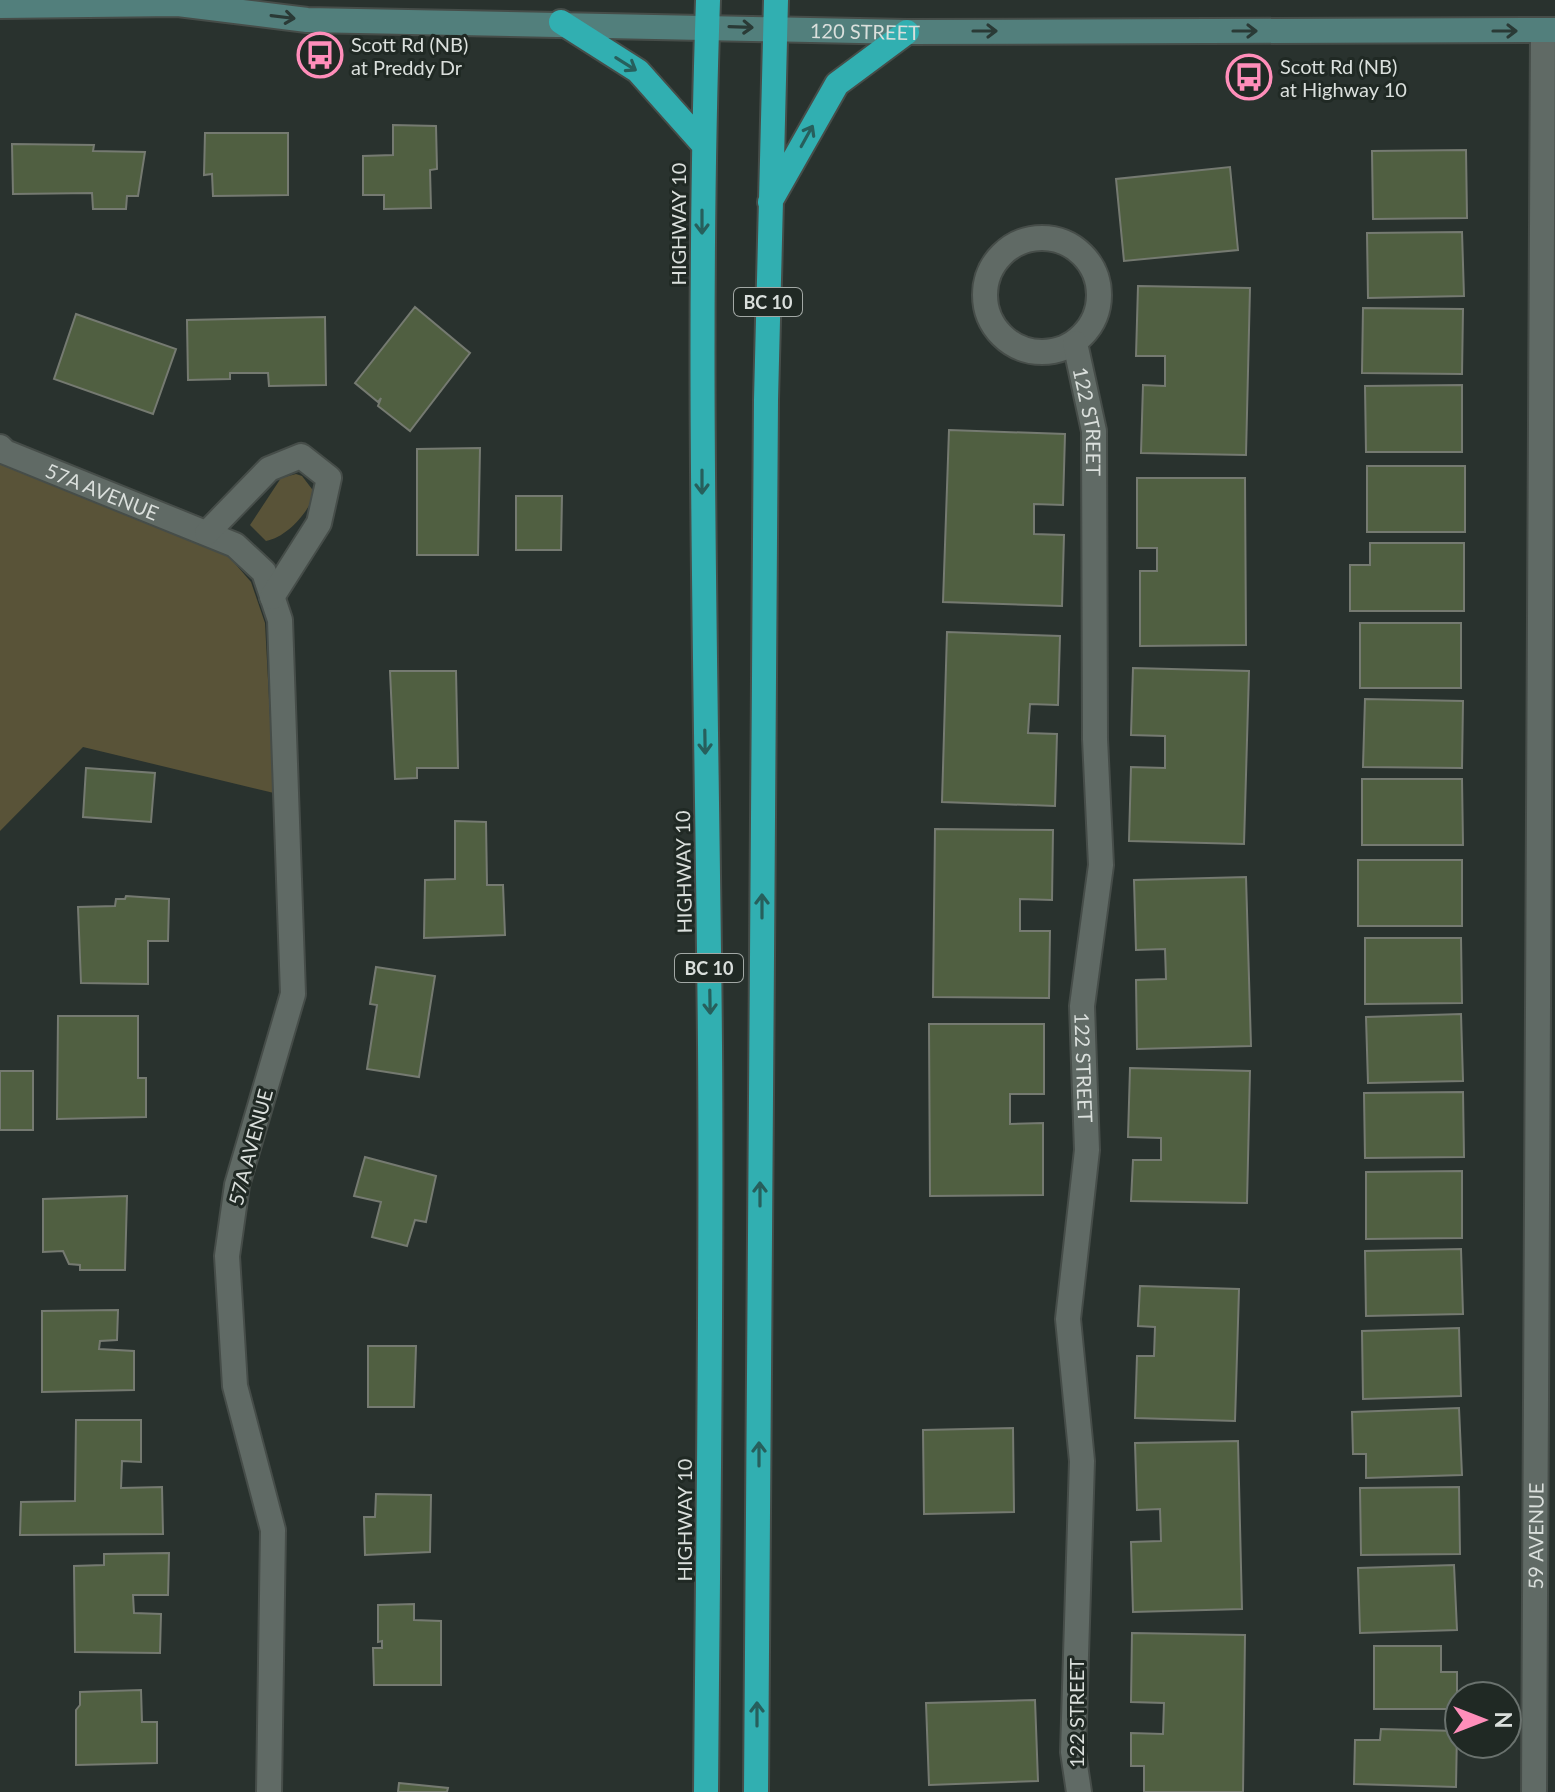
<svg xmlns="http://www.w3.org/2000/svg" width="1555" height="1792" font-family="Lato,sans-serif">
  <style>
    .green { fill: #595338 }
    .building { fill: #505f41; stroke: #757a71; stroke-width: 2 }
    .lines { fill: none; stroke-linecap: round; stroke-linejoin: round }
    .street-casing { stroke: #464d49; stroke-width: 28 }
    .secondary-casing { stroke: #464d49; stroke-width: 28 }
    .highway-casing { stroke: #464d49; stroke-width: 28 }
    .street { stroke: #606a65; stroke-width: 24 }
    .secondary { stroke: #527f7c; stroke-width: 24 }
    .highway { stroke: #31afb1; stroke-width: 24 }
    .oneway { stroke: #2a3a36 }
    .oneway2 { stroke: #275f5c }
    .labels { text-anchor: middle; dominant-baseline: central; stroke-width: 6; stroke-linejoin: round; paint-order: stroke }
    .shield { fill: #202924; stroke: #a2a8a5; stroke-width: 2 }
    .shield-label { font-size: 18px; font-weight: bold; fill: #dadfdc }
    .street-label { font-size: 20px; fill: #dadfdc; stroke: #202924 }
    .poi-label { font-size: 20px; fill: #dadfdc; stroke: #202924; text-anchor: start }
  </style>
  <rect width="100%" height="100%" fill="#29322e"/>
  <path class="green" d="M0,463L224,551L251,582L265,623L274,793L83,747L0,831Z
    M296,474L302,476L315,493C308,513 287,537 266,541L250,525L281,478Z"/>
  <path class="building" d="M393,125L436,126L437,169L430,170L431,208L384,209V195H363V156L393,155Z
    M205,133H288V195L213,196L212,174L204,175Z
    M12,144L94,145L93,151L145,152L138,196H127L126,209H93L92,193L13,194Z
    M1466,150L1467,218L1373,219L1372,151Z
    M1230,167L1238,250L1124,261L1116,179Z
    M1462,232L1464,296L1368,298L1367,233Z
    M1138,286L1250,288L1246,455L1141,453L1143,385L1165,386V356H1136Z
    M415,307L470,353L410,431L378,406L381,398L378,402L355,383Z
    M1363,308L1463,309L1462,374L1362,373Z
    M76,314L176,349L153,414L54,379Z
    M325,317L326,385L269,386L268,373H230V379L188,380L187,320Z
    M1462,385V452H1366L1365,386Z
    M949,430L1065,434L1063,505L1034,504V534L1064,535L1062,606L943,602Z
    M480,448L478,555H417V449Z
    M1367,466H1465V532H1367Z
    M1137,478H1245L1246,645L1140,646V571H1157V548H1137Z
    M516,496H562L561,550H516Z
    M1370,543H1464V611H1350V565H1370Z
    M1360,623H1461V688H1360Z
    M947,632L1060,636L1058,705L1030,704L1028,733L1057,734L1055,806L942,802Z
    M1133,668L1249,671L1244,844L1129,841L1131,767L1165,768V736L1131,735Z
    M390,671H456L458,768H417V778L395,779Z
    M1365,699L1463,701L1462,768L1363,767Z
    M86,768L155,773L151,822L83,817Z
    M1362,779H1462L1463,845H1362Z
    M455,821L486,822L487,885H503L505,935L424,938L425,880L455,879Z
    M935,829L1053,830L1052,900L1020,899V931H1050L1049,998L933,997Z
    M1358,860H1462V926H1358Z
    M1246,877L1251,1046L1137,1049L1136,980L1166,979L1165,949L1136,950L1134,880Z
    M126,896L169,899L168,941H148V984L81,983L78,907L115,906L116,899H125Z
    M1365,938H1461L1462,1003L1365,1004Z
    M376,967L435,976L419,1077L367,1069L377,1005L370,1004Z
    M1461,1014L1463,1081L1368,1083L1366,1017Z
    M58,1016H138V1078H146V1117L57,1119Z
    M929,1024H1044V1094H1010V1124L1043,1123V1195L930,1196Z
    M1130,1068L1250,1071L1247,1203L1131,1201L1133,1160H1161V1138L1128,1137Z
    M0,1071H33V1130H0Z
    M1463,1092L1464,1157L1365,1158L1364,1093Z
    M365,1157L436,1176L426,1222L415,1220L407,1246L372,1237L381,1202L354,1196Z
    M1462,1171V1238L1366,1239V1172Z
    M127,1196L125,1270H80V1265L69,1264L63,1251L43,1252V1199Z
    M1461,1249L1463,1314L1366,1316L1365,1251Z
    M1140,1286L1239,1289L1235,1421L1135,1418L1137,1356H1154L1155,1327L1138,1326Z
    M118,1310L117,1340L100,1341L99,1349L134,1351V1390L42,1392V1311Z
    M1459,1328L1461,1396L1363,1399L1362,1331Z
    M368,1346H416L414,1407H368Z
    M1459,1408L1462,1475L1366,1478V1454H1353L1352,1412Z
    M76,1420H141V1462L122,1461L121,1488L162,1487L163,1534L20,1535L21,1502L75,1501Z
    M1013,1428L1014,1512L924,1514L923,1430Z
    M1238,1441L1242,1609L1133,1612L1131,1542L1161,1541L1160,1509L1137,1510L1135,1443Z
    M1459,1487L1460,1554L1361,1555L1360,1488Z
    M376,1494L431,1495L430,1552L365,1555L364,1517H375Z
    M169,1553L168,1595H133L134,1613L161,1614L160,1653L75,1652L74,1566L104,1565V1554Z
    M1454,1565L1457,1630L1360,1633L1358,1568Z
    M414,1604V1620L441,1621V1685H374L373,1648H382V1641L378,1642V1605Z
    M1132,1633L1245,1635L1243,1792H1144V1766H1131V1733L1163,1734L1164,1703L1131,1702Z
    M1374,1646H1441V1672H1457V1709H1374Z
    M141,1690L142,1722H157V1763L76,1765V1710L80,1705V1692Z
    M1035,1700L1038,1781L929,1785L926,1703Z
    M1381,1729L1457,1731L1456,1787L1354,1784L1355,1740H1380Z
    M399,1783L448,1788L447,1792H398Z"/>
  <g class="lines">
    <g class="street-casing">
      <g id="street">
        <circle cx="1042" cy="295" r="57"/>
        <path id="s1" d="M1075,343L1094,431L1095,739L1101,865L1082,1006L1087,1150L1068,1319L1082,1461L1073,1752L1079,1792"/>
        <path id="s2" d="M0,447L5,452L235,545L264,572L280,620L293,994L237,1185L227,1256L235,1386L273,1530L269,1792"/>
        <path d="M207,533L269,469L301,456L329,478L319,523L272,597"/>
        <path id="s3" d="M1534,1792L1543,30"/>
      </g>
    </g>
    <g class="secondary-casing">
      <g id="secondary">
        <path id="s4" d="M0,6L178,4L307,20L907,32L1555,30"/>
      </g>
    </g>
    <g class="highway-casing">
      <path id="highway" d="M561,22L638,71L703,144
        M770,202L837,84L907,32
        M706,1792C708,1543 712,1294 710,1045C707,696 696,348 708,0
        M756,1792L766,400L776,0"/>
    </g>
    <use href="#street" class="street"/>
    <use href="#secondary" class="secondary"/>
    <use href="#highway" class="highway"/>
  </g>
  <defs><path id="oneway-shaft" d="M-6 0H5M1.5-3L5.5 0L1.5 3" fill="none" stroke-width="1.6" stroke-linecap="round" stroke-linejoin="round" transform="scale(2)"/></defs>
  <g class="oneway">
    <use href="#oneway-shaft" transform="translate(283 17) rotate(7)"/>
    <use href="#oneway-shaft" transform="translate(741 27) rotate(2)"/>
    <use href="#oneway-shaft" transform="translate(985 31)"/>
    <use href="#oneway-shaft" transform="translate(1245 31)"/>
    <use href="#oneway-shaft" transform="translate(1505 31)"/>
  </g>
  <g class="oneway2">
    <use href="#oneway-shaft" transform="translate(626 64) rotate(32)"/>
    <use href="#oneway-shaft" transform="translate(807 136) rotate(-61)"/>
    <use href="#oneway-shaft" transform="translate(702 222) rotate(90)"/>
    <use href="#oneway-shaft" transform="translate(702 482) rotate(90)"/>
    <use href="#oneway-shaft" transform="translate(705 742) rotate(89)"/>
    <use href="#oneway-shaft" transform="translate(762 906) rotate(-90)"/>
    <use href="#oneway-shaft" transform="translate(710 1002) rotate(89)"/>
    <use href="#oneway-shaft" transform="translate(760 1194) rotate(-90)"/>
    <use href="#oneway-shaft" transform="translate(759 1454) rotate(-90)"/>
    <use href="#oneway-shaft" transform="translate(757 1714) rotate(-90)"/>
  </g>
  <defs>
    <g id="bus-ring" transform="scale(2.3)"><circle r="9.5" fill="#202924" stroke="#ff8eba" stroke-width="1.5"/><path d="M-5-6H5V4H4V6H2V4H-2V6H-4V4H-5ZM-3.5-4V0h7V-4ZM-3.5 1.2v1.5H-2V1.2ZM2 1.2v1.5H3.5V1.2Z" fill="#ff8eba"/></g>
  </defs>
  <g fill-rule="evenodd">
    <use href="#bus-ring" x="320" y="55"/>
    <use href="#bus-ring" x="1249" y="77"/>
  </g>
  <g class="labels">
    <g class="shield">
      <rect x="734" y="288" width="68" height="28" rx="6"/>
      <rect x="675" y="954" width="68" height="28" rx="6"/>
    </g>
    <g class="shield-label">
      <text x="768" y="302">BC 10</text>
      <text x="709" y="968">BC 10</text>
    </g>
    <g class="street-label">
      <text stroke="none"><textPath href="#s4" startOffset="866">120 STREET</textPath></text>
      <text transform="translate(678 224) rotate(-90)">HIGHWAY 10</text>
      <text stroke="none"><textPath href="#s1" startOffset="80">122 STREET</textPath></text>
      <text stroke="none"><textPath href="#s2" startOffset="112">57A AVENUE</textPath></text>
      <text transform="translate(683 872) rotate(-91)">HIGHWAY 10</text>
      <text stroke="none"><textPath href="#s1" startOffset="728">122 STREET</textPath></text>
      <text transform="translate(250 1147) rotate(-75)">57A AVENUE</text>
      <text transform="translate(684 1520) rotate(-90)">HIGHWAY 10</text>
      <text stroke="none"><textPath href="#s3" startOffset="256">59 AVENUE</textPath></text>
      <text transform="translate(1076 1713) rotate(-90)">122 STREET</text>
    </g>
    <g class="poi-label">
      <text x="351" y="44">Scott Rd (NB)<tspan x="351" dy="23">at Preddy Dr</tspan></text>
      <text x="1280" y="66">Scott Rd (NB)<tspan x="1280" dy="23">at Highway 10</tspan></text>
    </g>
  </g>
  <g transform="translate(1483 1720) rotate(90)"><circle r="38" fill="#202924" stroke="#6a726e" stroke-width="2"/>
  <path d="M0-6L14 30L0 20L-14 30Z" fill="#ff8eba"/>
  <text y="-12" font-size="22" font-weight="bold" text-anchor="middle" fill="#dadfdc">N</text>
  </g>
</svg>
